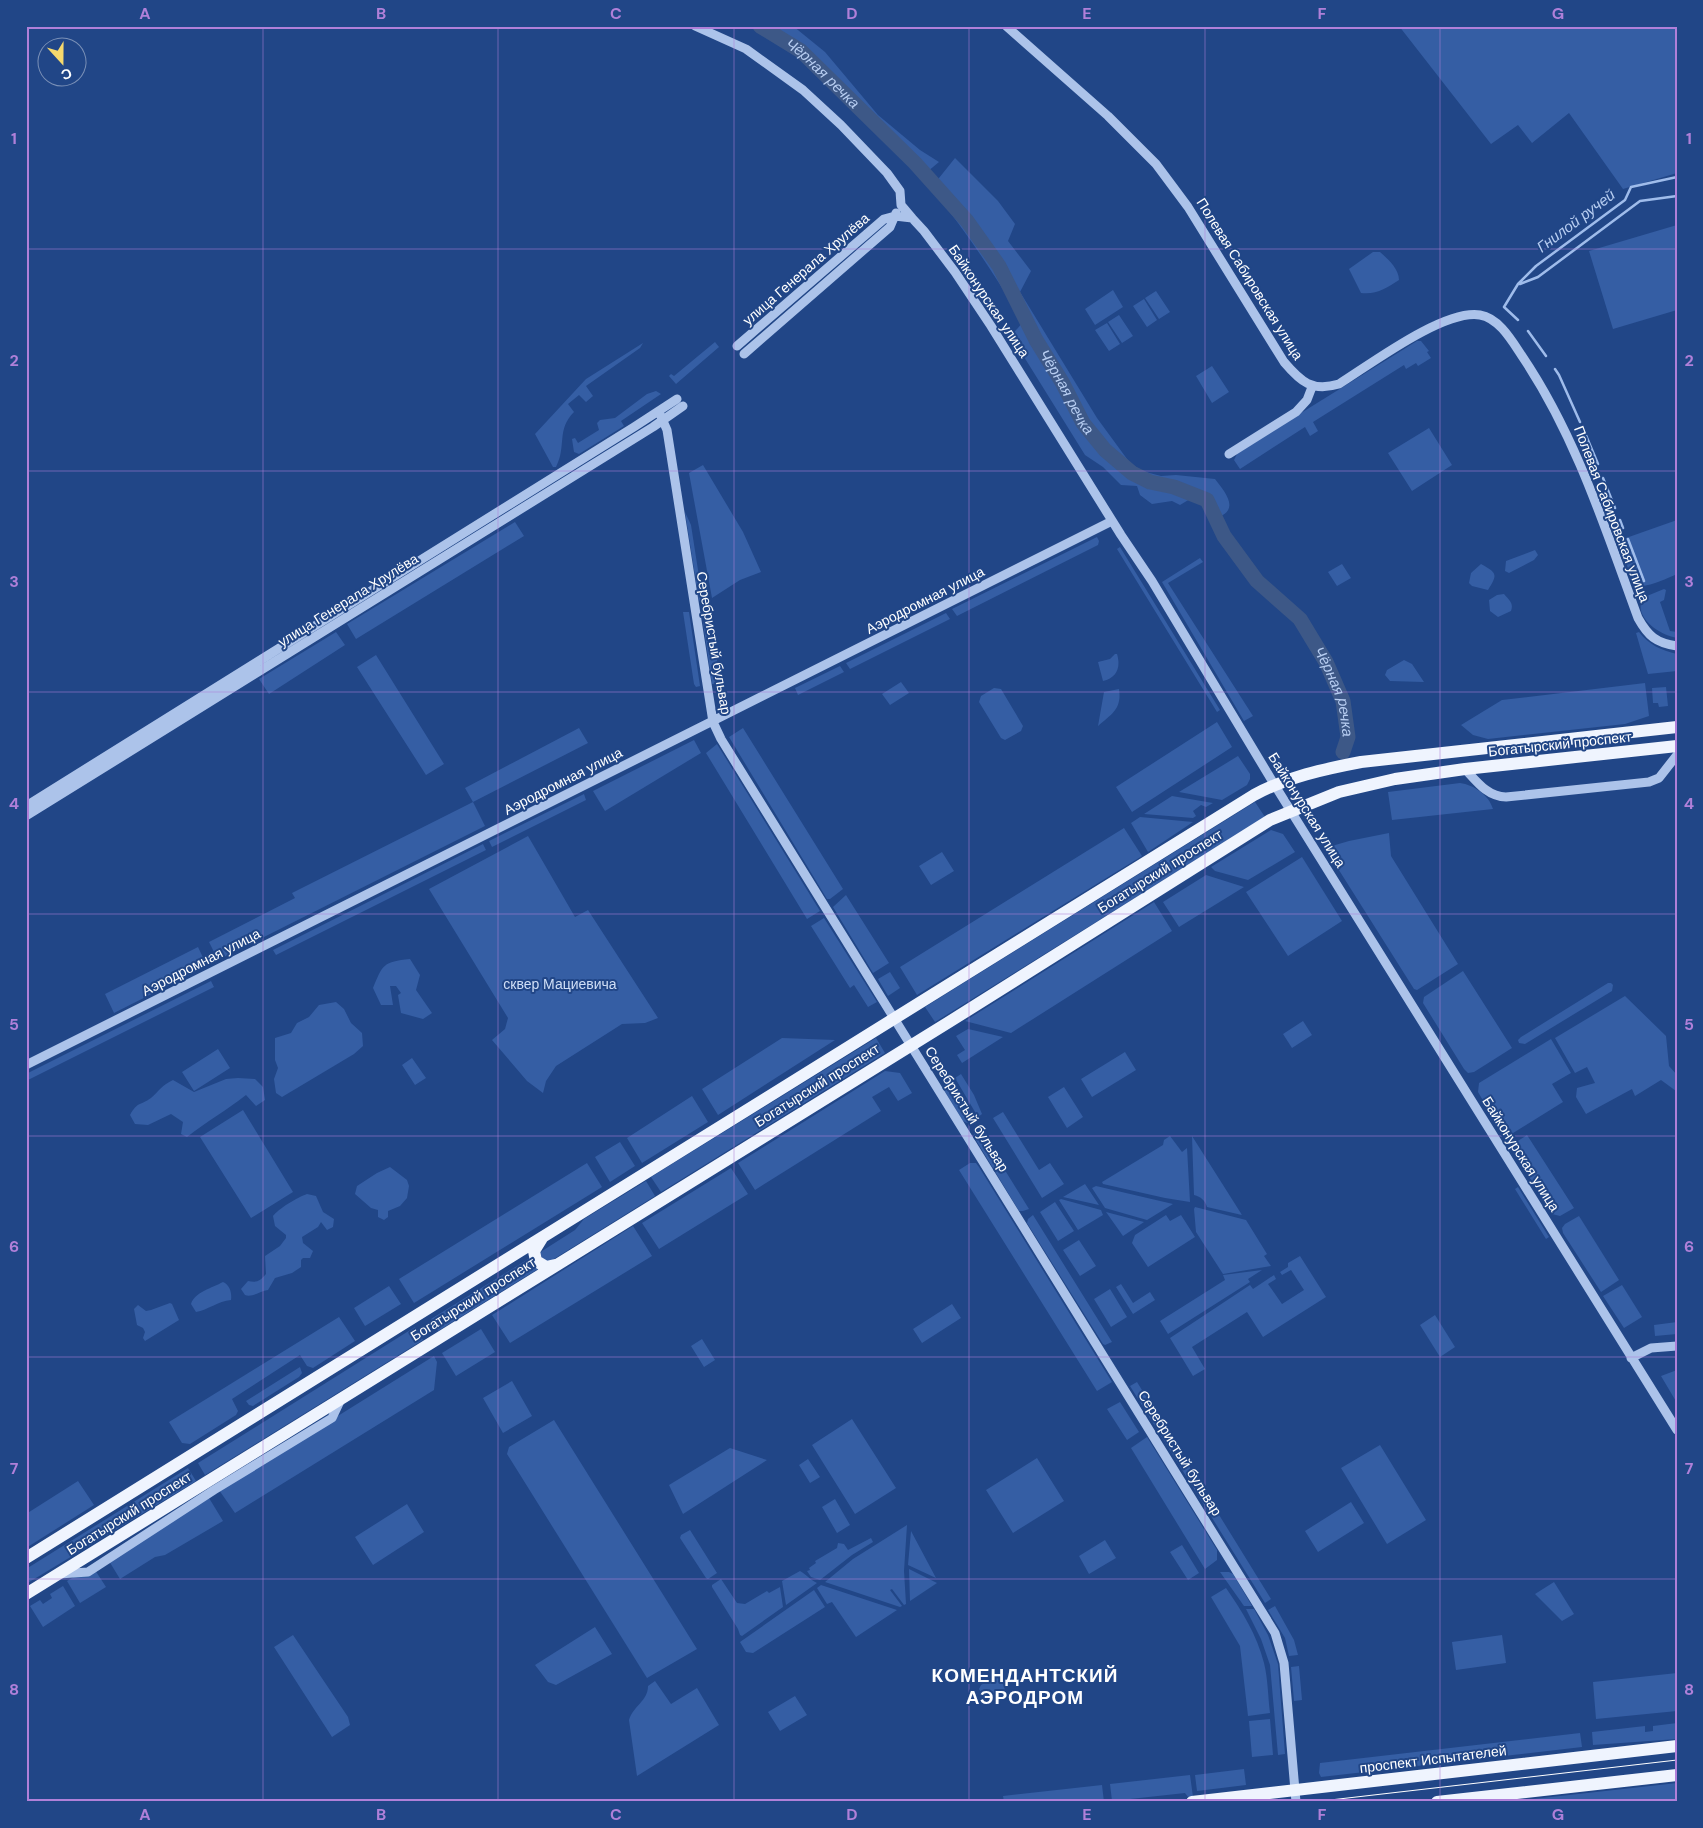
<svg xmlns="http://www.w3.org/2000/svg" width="1703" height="1828" font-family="'DM Sans',sans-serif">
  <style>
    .green { fill: #355ea4 }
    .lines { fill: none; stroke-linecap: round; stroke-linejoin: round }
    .stream { stroke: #9fbceb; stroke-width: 2.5 }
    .river { stroke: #3d5887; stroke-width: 15 }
    .minor { stroke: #acc3ea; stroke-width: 9 }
    .major { stroke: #eff4fe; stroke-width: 12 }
    .tram { stroke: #fff; stroke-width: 1 }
    .grid { fill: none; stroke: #b080d9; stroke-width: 1; stroke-opacity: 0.55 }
    .labels { text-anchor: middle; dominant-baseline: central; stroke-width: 4; stroke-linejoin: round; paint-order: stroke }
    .street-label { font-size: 14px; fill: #fff; stroke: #214687 }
    .park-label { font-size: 14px; fill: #d0dff7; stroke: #214687 }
    .water-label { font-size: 15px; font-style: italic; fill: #b7cdf1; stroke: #214687 }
    .district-label { font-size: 19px; font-weight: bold; letter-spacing: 1px; fill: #fff; stroke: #214687 }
    .neatline { fill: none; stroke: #b080d9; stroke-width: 2 }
    .grid-label { font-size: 16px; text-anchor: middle; font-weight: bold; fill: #b080d9 }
  </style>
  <rect width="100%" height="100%" fill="#214687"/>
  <path class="green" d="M765,26H793L825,52L878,115L920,150L939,162L927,172L803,50Z
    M1399,26H1677V173L1623,189L1569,113L1532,143L1518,125L1491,144Z
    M955,158L998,201L1015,224L1008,241L1031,271L1020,292L1097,418L1130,463L1142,471L1161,476L1176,475L1215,479C1226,493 1241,511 1215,518L1210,514L1204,501L1190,499L1180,505L1172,501L1152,504L1140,495L1137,486L1121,485L1103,467L1085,455L1011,336L1023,322C995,275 966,231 931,188Z
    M1677,225V310L1613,329L1589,251Z
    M1373,252H1380C1388,259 1399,269 1399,280C1387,288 1376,295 1361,293L1349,269Z
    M1113,290L1123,307L1095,325L1085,309Z
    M1156,291L1170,312L1159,319L1145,298Z
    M1144,299L1157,320L1147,327L1133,306Z
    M1119,315L1133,336L1122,343L1108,322Z
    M1107,323L1120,344L1109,351L1095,330Z
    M1417,341H1421L1429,351L1427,352L1431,358L1418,366L1416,363L1406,369L1404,365L1313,422L1318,431L1310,436L1305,427L1240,469L1234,460L1238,452Z
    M715,342L719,347L676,384L669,376L671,374L674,376Z
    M643,343L640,348L586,386L593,396L586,402L579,395L568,404L574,412C556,430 567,446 556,467H553L535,434L586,379Z
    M1212,366L1229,392L1212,403L1196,376Z
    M656,391L661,394L621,421L624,426L579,454L574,452L572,439L575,438L578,443L599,430L597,423L600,420L615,418L647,394Z
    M1429,428L1452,465L1412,491L1388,453Z
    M703,465L743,532L761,572L740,580L712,598L689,473Z
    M685,512L691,525L703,602L699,601Z
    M1677,520V574C1665,579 1645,590 1633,584L1621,547V543L1626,538Z
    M515,522L524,536L356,639L347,624Z
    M1097,537L1099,541L1098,545L957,616L952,609Z
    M1120,547L1220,710L1217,712L1117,549Z
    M1535,550L1538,555L1534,560L1509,573L1505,571L1506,561Z
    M1200,558L1203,562L1168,583L1253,716L1244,721L1162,582Z
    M1342,564L1351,578L1337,586L1328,572Z
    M1481,564C1497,573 1498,574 1488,590L1472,586L1469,583L1471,573Z
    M1664,589L1666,590L1664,600L1660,602L1670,631L1677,632V638C1660,635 1634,619 1642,598Z
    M1504,594C1509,600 1514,603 1511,611L1498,617L1490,611L1489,600L1497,595Z
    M683,612H689L700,686L696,687L694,684Z
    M946,613L950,619L850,669L846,663Z
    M706,620L707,625H712L720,680L719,683L712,684L703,622Z
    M336,632L345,645L269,694L259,679Z
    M1639,632C1649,645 1661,650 1677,654V671L1648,674L1636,633Z
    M1115,654H1117C1121,667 1117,678 1103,681L1098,662L1110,659Z
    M376,655L444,764L426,775L357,667Z
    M1404,660L1412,664L1424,682L1390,681L1385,675L1387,670Z
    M840,666L844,672L798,695L795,688Z
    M901,682L909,693L890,705L882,694Z
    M1645,683L1649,716L1625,724L1488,739L1473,735L1461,725L1502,700Z
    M1666,687L1668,706L1659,707L1658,703H1653L1652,688Z
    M994,688L1001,689L1023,726L1021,731L1005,740L1001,738L979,702L981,696Z
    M1119,689C1122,709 1112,714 1098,726L1104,692Z
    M1217,722L1232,747L1132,812L1116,787Z
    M579,728L588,743L473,802L485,826L218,960L209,942L295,898L292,893L473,802L465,788Z
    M743,728L843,889L830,899H827L729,737Z
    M694,740L701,753L605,811L593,791Z
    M717,744L820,911L807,919L706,753Z
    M1238,756L1250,774V779L1247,785L1222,800L1179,792Z
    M1460,783C1474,785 1489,795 1493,809L1392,820L1388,792Z
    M584,794L586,800L492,847L489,841Z
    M1172,796L1213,803L1206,807L1201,805L1193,811L1196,816L1193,818L1144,814Z
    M1255,802L1265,817L935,1022L925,1007Z
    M1140,817L1193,822L1148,852L1131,823Z
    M1124,828L1142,856L917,995L900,967Z
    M1271,830L1283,834L1295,852L1248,880L1215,871L1211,867Z
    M1389,833L1391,856L1458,964L1417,990L1414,989L1325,848L1349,841Z
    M528,836L575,917L588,910L658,1018L645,1023L622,1024L556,1066L546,1081L543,1093L527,1081L492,1040L505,1029L508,1018L429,889Z
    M483,844L486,850L276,955L273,950Z
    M942,852L954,871L931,885L919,866Z
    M1302,857L1342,921L1288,956L1246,892Z
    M1206,875L1244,887L1179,927L1163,902Z
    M846,895L889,963L873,973L833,907Z
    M1154,902L1172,931L1011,1033L965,1021Z
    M824,918L877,1002L868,1007L854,985L850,988L811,926Z
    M198,947L207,966L114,1013L105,994Z
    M410,959L420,975L416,990L432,1013L423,1019L401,1013L398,995L401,993L396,986H390L393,1005H381L373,988C383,964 383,962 410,959Z
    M1463,971L1512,1048L1474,1072L1468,1073L1464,1069L1423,1003L1424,997Z
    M890,972L900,988L888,996L878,979Z
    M211,981L214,987L26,1081V1074Z
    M1608,983H1611L1613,985L1612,991L1525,1044L1519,1043L1518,1040L1521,1037Z
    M1625,996L1666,1036L1669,1066L1677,1075V1090L1676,1091L1661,1080L1635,1096L1632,1089L1586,1114L1576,1097L1577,1088L1595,1083L1587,1067L1575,1073L1555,1038Z
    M336,1002L344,1009L351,1023L362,1033L363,1046L354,1054L282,1097L276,1093L274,1079L278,1068L275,1060V1038L291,1033L297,1023L309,1017L319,1005Z
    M1303,1021L1312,1035L1292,1048L1283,1034Z
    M968,1029L1003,1037L962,1063L957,1055L965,1050L956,1036Z
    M782,1038L835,1040L718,1115L702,1089Z
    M876,1038L885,1053L661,1192L651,1177Z
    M1551,1039L1571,1073L1552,1084L1563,1102L1505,1138L1478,1092L1479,1083Z
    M218,1049L230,1068L194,1091L182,1072Z
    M1125,1052L1136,1070L1092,1097L1081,1079Z
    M412,1058L426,1078L415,1085L402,1065Z
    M885,1071L900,1073L912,1093L898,1101L889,1087L872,1097L881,1111L755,1190L738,1163Z
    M961,1074L974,1095L982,1114L978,1117L955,1078Z
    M238,1078L255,1079L263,1087L265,1100L256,1106L246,1095C227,1110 206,1122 187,1137L181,1134L183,1122L171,1114L148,1125L135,1124L130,1115C138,1101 140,1106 151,1098C159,1091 162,1085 173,1080L194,1092L226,1079Z
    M950,1082L973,1119L967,1123L963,1121L942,1087Z
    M1064,1087L1083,1117L1067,1128L1048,1097Z
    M692,1096L708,1122L642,1163L627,1138Z
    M243,1110L293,1192L251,1218L200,1137Z
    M1003,1112L1039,1170L1050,1163L1064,1184L1042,1198L993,1118Z
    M980,1130L1029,1209L1023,1211H1019L974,1137V1133Z
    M1527,1135L1574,1208L1560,1216L1552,1214L1510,1146Z
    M1170,1136L1182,1152L1187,1148L1190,1202L1165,1198L1103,1184L1102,1182L1163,1145L1164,1140Z
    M1192,1136L1242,1215L1207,1207C1205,1200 1201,1197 1194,1195Z
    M620,1142L635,1166L610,1182L595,1157Z
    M587,1163L602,1187L414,1303L399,1279Z
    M970,1163H976L979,1167L1112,1382L1097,1391L959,1170Z
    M390,1167L407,1180L409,1186L407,1198L400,1206L388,1211V1217L384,1220L378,1217V1210L371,1208L355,1194L357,1186L377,1173Z
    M731,1168L748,1194L659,1249L642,1223Z
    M646,1181L655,1196L549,1262L543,1261L540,1253L542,1251L575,1230L584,1219Z
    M1085,1184L1099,1205L1063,1197Z
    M1096,1186L1173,1204L1147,1220L1105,1208L1092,1188Z
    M1518,1187L1549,1237L1546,1239L1515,1189Z
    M307,1194L316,1196L323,1212L334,1219L333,1227L327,1230L321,1222L318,1227L302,1237L303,1243L313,1251L310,1258H303L301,1260V1267L292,1273L275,1278L268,1290C260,1291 252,1298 245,1295L241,1289L248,1281C257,1283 260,1281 266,1274L265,1256L280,1246L286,1238V1235L275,1226L273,1216C278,1209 298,1197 307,1194Z
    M1061,1199L1101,1210L1103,1215L1078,1230L1059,1200Z
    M1055,1202L1074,1231L1058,1241L1040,1212Z
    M1195,1207L1246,1220L1267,1254L1264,1256L1271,1266L1223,1274L1196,1232L1194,1209Z
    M1106,1212L1144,1222L1123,1236Z
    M1033,1215L1112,1342L1105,1345L1103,1344L1027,1223L1028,1219Z
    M1166,1215L1170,1221L1181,1215L1195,1237L1148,1267L1132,1243L1135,1235Z
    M1579,1216L1619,1280L1601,1292L1563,1233L1562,1228L1565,1224Z
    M633,1226L652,1256L510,1343L492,1315Z
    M1079,1240L1096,1266L1080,1276L1063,1250Z
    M1300,1256L1326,1297L1263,1337L1247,1312L1192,1347L1205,1369L1193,1376L1170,1338L1250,1285L1253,1289L1274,1275L1276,1279L1268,1284L1282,1304L1304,1290L1291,1270L1282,1275L1280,1272L1288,1267V1263Z
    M530,1258L538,1269L438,1331L431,1319Z
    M1262,1270L1248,1279L1250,1282L1168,1334L1160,1321L1225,1280L1223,1275Z
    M223,1282C230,1285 232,1293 231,1300C218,1301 208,1310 196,1312L191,1304C195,1292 212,1288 223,1282Z
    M1121,1284L1133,1303L1150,1292L1155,1300L1133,1314L1116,1287Z
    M1622,1285L1642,1317L1624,1328L1603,1296Z
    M389,1286L401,1304L365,1326L354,1308Z
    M1110,1289L1127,1317L1111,1327L1094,1299Z
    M170,1303L172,1304L179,1320L145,1341L143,1338L145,1332L143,1328L137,1325L134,1309L138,1305L146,1311L151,1310Z
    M952,1304L961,1318L922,1343L913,1329Z
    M1435,1315L1455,1347L1440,1357L1420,1325Z
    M339,1317L355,1341L313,1368L307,1366L300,1355L232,1399L238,1411L236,1415L190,1444L182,1443L169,1422Z
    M1677,1322V1334L1655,1336L1654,1325Z
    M415,1327L423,1340L205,1475L198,1463Z
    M481,1329L495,1352L456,1376L442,1353Z
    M702,1339L715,1360L704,1367L691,1346Z
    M434,1356L437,1362L434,1390L235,1513L219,1490Z
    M300,1367L302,1373L299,1377L253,1406L249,1405L246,1401Z
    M1677,1370V1403L1661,1376Z
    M512,1381L532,1416L503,1433L483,1398Z
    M1137,1382L1271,1599L1265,1603L1130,1386Z
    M1120,1402L1139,1432L1127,1440L1107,1409Z
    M852,1419L896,1488L855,1514L812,1445Z
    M554,1420L697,1649L647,1678L507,1454L509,1447Z
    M1147,1437L1217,1550V1560L1205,1569L1131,1448Z
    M1380,1445L1426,1520L1387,1544L1341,1468Z
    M730,1448L767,1460L683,1514L669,1485Z
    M1037,1458L1064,1501L1013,1533L986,1490Z
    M808,1459L820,1477L810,1483L799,1465Z
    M188,1468L196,1481L26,1584V1569Z
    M78,1481L94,1505L26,1548V1514Z
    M209,1498L223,1521L165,1555L155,1557L120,1579L109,1561Z
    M835,1499L850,1525L837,1533L822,1507Z
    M1351,1502L1364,1523L1318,1552L1305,1531Z
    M407,1504L424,1532L373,1565L355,1537Z
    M907,1525L904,1571L906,1604L904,1605L892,1589L890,1590L902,1606L900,1607L825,1582L853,1559Z
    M690,1530L717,1573L708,1579L706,1578L680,1538L681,1535Z
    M911,1531L936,1578L908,1565Z
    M871,1538L873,1542L852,1555L820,1580L811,1577L807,1571L810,1570L809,1568L816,1563L815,1561L837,1548L838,1543L844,1544L848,1550Z
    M1105,1540L1116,1558L1089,1574L1079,1556Z
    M1182,1545L1199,1573L1188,1580L1170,1552Z
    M909,1569L937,1583L910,1601Z
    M95,1570L106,1587L80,1603L67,1581L77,1575Z
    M800,1571C807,1575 809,1579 817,1583L786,1605L782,1581Z
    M1220,1572H1229L1233,1574L1252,1606H1244Z
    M721,1579L737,1603L745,1604L767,1591L769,1593L780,1587L783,1607L742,1636L740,1635L738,1629L712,1587V1585Z
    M1554,1582L1574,1614L1562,1621L1535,1594Z
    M821,1585L897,1610L856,1637L832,1602L827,1604L817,1588Z
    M63,1586L75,1606L43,1627L30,1606L40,1600L43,1604L52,1598L50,1594Z
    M1226,1588C1242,1611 1257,1635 1264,1663C1268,1679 1268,1697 1270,1713L1248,1716L1240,1646L1211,1597Z
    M814,1590L825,1607L753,1653L746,1652L740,1642Z
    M1275,1606L1294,1640L1298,1655L1289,1656L1285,1638L1268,1610Z
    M1246,1609H1254L1268,1635L1278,1664L1285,1754L1278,1755L1270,1665L1261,1639Z
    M595,1627L612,1654L556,1685L548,1682L535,1665Z
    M293,1635L348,1717L350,1725L332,1737L274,1647Z
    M1502,1635L1506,1663L1456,1670L1452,1642Z
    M1299,1666L1302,1700L1294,1701L1291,1667Z
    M1677,1673V1711L1596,1719L1593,1682Z
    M995,1677C1002,1678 1005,1686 1005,1693L1001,1696L982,1694L979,1689L981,1685Z
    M655,1681L671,1704L697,1688L719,1725L637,1776L629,1720C633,1706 648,1701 648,1686Z
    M795,1696L807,1715L780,1731L768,1712Z
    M1270,1719L1273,1755L1252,1757L1249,1721Z
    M1677,1723V1739L1593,1745L1592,1732L1645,1726V1732L1653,1731V1726Z
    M1580,1733L1582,1747L1321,1777L1319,1773L1320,1763Z
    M1244,1769L1246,1785L1197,1791L1195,1775Z
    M1190,1775L1193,1797H1188L1185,1793L1112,1801L1110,1784Z
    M1677,1783V1802H1507Z
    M1102,1785L1104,1802H1004L1003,1796Z"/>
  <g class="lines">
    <path class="stream" d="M1520,284L1538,277L1640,201L1677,196
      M1518,320L1504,307L1518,284L1536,266L1625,200L1631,187L1677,177
      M1528,331L1546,356
      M1555,369L1559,375L1580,422
      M1585,433L1598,464
      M1603,478L1615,508
      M1620,520L1623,528
      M1628,539L1644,581"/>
    <path class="river" id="s1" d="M760,26L801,51L915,163L967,221L999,266L1036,340L1062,382L1083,423L1105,450L1132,473L1150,482L1174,487L1207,500L1224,536L1257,581L1300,619L1326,662L1343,701L1348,737L1343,752"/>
    <path class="minor" d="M695,26L746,49L803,90L841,125L887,173L900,191L901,205L912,218
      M1006,26L1108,116L1156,164L1188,207L1284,362C1301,382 1312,392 1339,384C1371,364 1444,309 1480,315C1499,318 1512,341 1522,356C1576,436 1605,528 1638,618C1648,636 1656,643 1677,646
      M737,346L884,219L895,216L912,218L924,231L955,272L991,326L1121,535L1152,581L1274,784L1677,1430
      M744,354L890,227L896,213
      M659,412L667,430L713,722L721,739L1275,1633L1284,1663L1296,1802
      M1229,454L1296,412L1307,400L1312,387
      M1465,769C1477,782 1488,797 1506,797L1649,782L1659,778L1677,755
      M26,806L634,427L677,399
      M26,816L653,427L683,406
      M26,1065L1112,521
      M1631,1358L1651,1348L1677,1346
      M59,1574L88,1572L214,1490L332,1418L341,1399"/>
    <path class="major" d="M542,1238L534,1251L536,1261L546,1267L555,1265
      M26,1558L1254,795C1287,777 1324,769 1361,762L1677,727
      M26,1594L949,1022L1270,820L1339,792L1395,779L1465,769L1677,746
      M1192,1802L1677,1746
      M1437,1802L1677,1775"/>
    <path class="tram" d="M1313,1802L1677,1760"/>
  </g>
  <path class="grid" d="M263,26V1802M498,26V1802M734,26V1802M969,26V1802M1205,26V1802M1440,26V1802M26,249H1677M26,471H1677M26,692H1677M26,914H1677M26,1136H1677M26,1357H1677M26,1579H1677"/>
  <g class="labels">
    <g class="street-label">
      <text transform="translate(806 269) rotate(-41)">улица Генерала Хрулёва</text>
      <text transform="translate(1250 279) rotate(58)">Полевая Сабировская улица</text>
      <text transform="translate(989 301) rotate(56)">Байконурская улица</text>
      <text transform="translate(1612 514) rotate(69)">Полевая Сабировская улица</text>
      <text transform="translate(348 600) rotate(-32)">улица Генерала Хрулёва</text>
      <text transform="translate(925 600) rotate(-27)">Аэродромная улица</text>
      <text transform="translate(714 643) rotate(80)">Серебристый бульвар</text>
      <text transform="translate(1560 744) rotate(-6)">Богатырский проспект</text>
      <text transform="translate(563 781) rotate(-27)">Аэродромная улица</text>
      <text transform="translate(1307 810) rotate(58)">Байконурская улица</text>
      <text transform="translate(1160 871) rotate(-32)">Богатырский проспект</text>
      <text transform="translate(201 962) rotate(-27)">Аэродромная улица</text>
      <text transform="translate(817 1085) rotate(-32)">Богатырский проспект</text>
      <text transform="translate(967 1109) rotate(58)">Серебристый бульвар</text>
      <text transform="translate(1521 1154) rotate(58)">Байконурская улица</text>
      <text transform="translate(473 1299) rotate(-32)">Богатырский проспект</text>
      <text transform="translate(1180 1453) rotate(58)">Серебристый бульвар</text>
      <text transform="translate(129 1513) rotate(-32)">Богатырский проспект</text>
      <text transform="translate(1433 1759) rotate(-7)">проспект Испытателей</text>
    </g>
    <g class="park-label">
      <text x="560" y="984">сквер Мациевича</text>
    </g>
    <g class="water-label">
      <text stroke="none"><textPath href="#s1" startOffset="79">Чёрная речка</textPath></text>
      <text transform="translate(1576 221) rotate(-37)">Гнилой ручей</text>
      <text stroke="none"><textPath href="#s1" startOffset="484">Чёрная речка</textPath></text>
      <text stroke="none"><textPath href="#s1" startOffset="904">Чёрная речка</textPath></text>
    </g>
    <g class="district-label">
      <text x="1025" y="1675">КОМЕНДАНТСКИЙ<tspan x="1025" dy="22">АЭРОДРОМ</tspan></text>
    </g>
  </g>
  <rect width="1703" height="1828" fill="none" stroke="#214687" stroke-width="55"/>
  <g transform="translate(62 62) rotate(159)"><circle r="24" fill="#214687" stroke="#7a90b7"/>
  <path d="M0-4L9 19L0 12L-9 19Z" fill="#f6d96d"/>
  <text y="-8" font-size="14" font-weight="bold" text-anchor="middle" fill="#ffffff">С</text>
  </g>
  <rect x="28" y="28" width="1648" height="1772" class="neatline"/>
  <g class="grid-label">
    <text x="145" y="19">A</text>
    <text x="381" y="19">B</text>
    <text x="616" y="19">C</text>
    <text x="852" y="19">D</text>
    <text x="1087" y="19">E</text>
    <text x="1322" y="19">F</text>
    <text x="1558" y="19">G</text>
    <text x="14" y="144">1</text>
    <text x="1689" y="144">1</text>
    <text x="14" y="366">2</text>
    <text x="1689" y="366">2</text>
    <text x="14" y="587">3</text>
    <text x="1689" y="587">3</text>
    <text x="14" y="809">4</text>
    <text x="1689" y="809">4</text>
    <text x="14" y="1030">5</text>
    <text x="1689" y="1030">5</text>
    <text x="14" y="1252">6</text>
    <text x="1689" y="1252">6</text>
    <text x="14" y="1474">7</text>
    <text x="1689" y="1474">7</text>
    <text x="14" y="1695">8</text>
    <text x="1689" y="1695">8</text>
    <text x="145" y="1820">A</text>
    <text x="381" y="1820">B</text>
    <text x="616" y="1820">C</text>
    <text x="852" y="1820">D</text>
    <text x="1087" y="1820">E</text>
    <text x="1322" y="1820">F</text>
    <text x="1558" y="1820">G</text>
  </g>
</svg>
